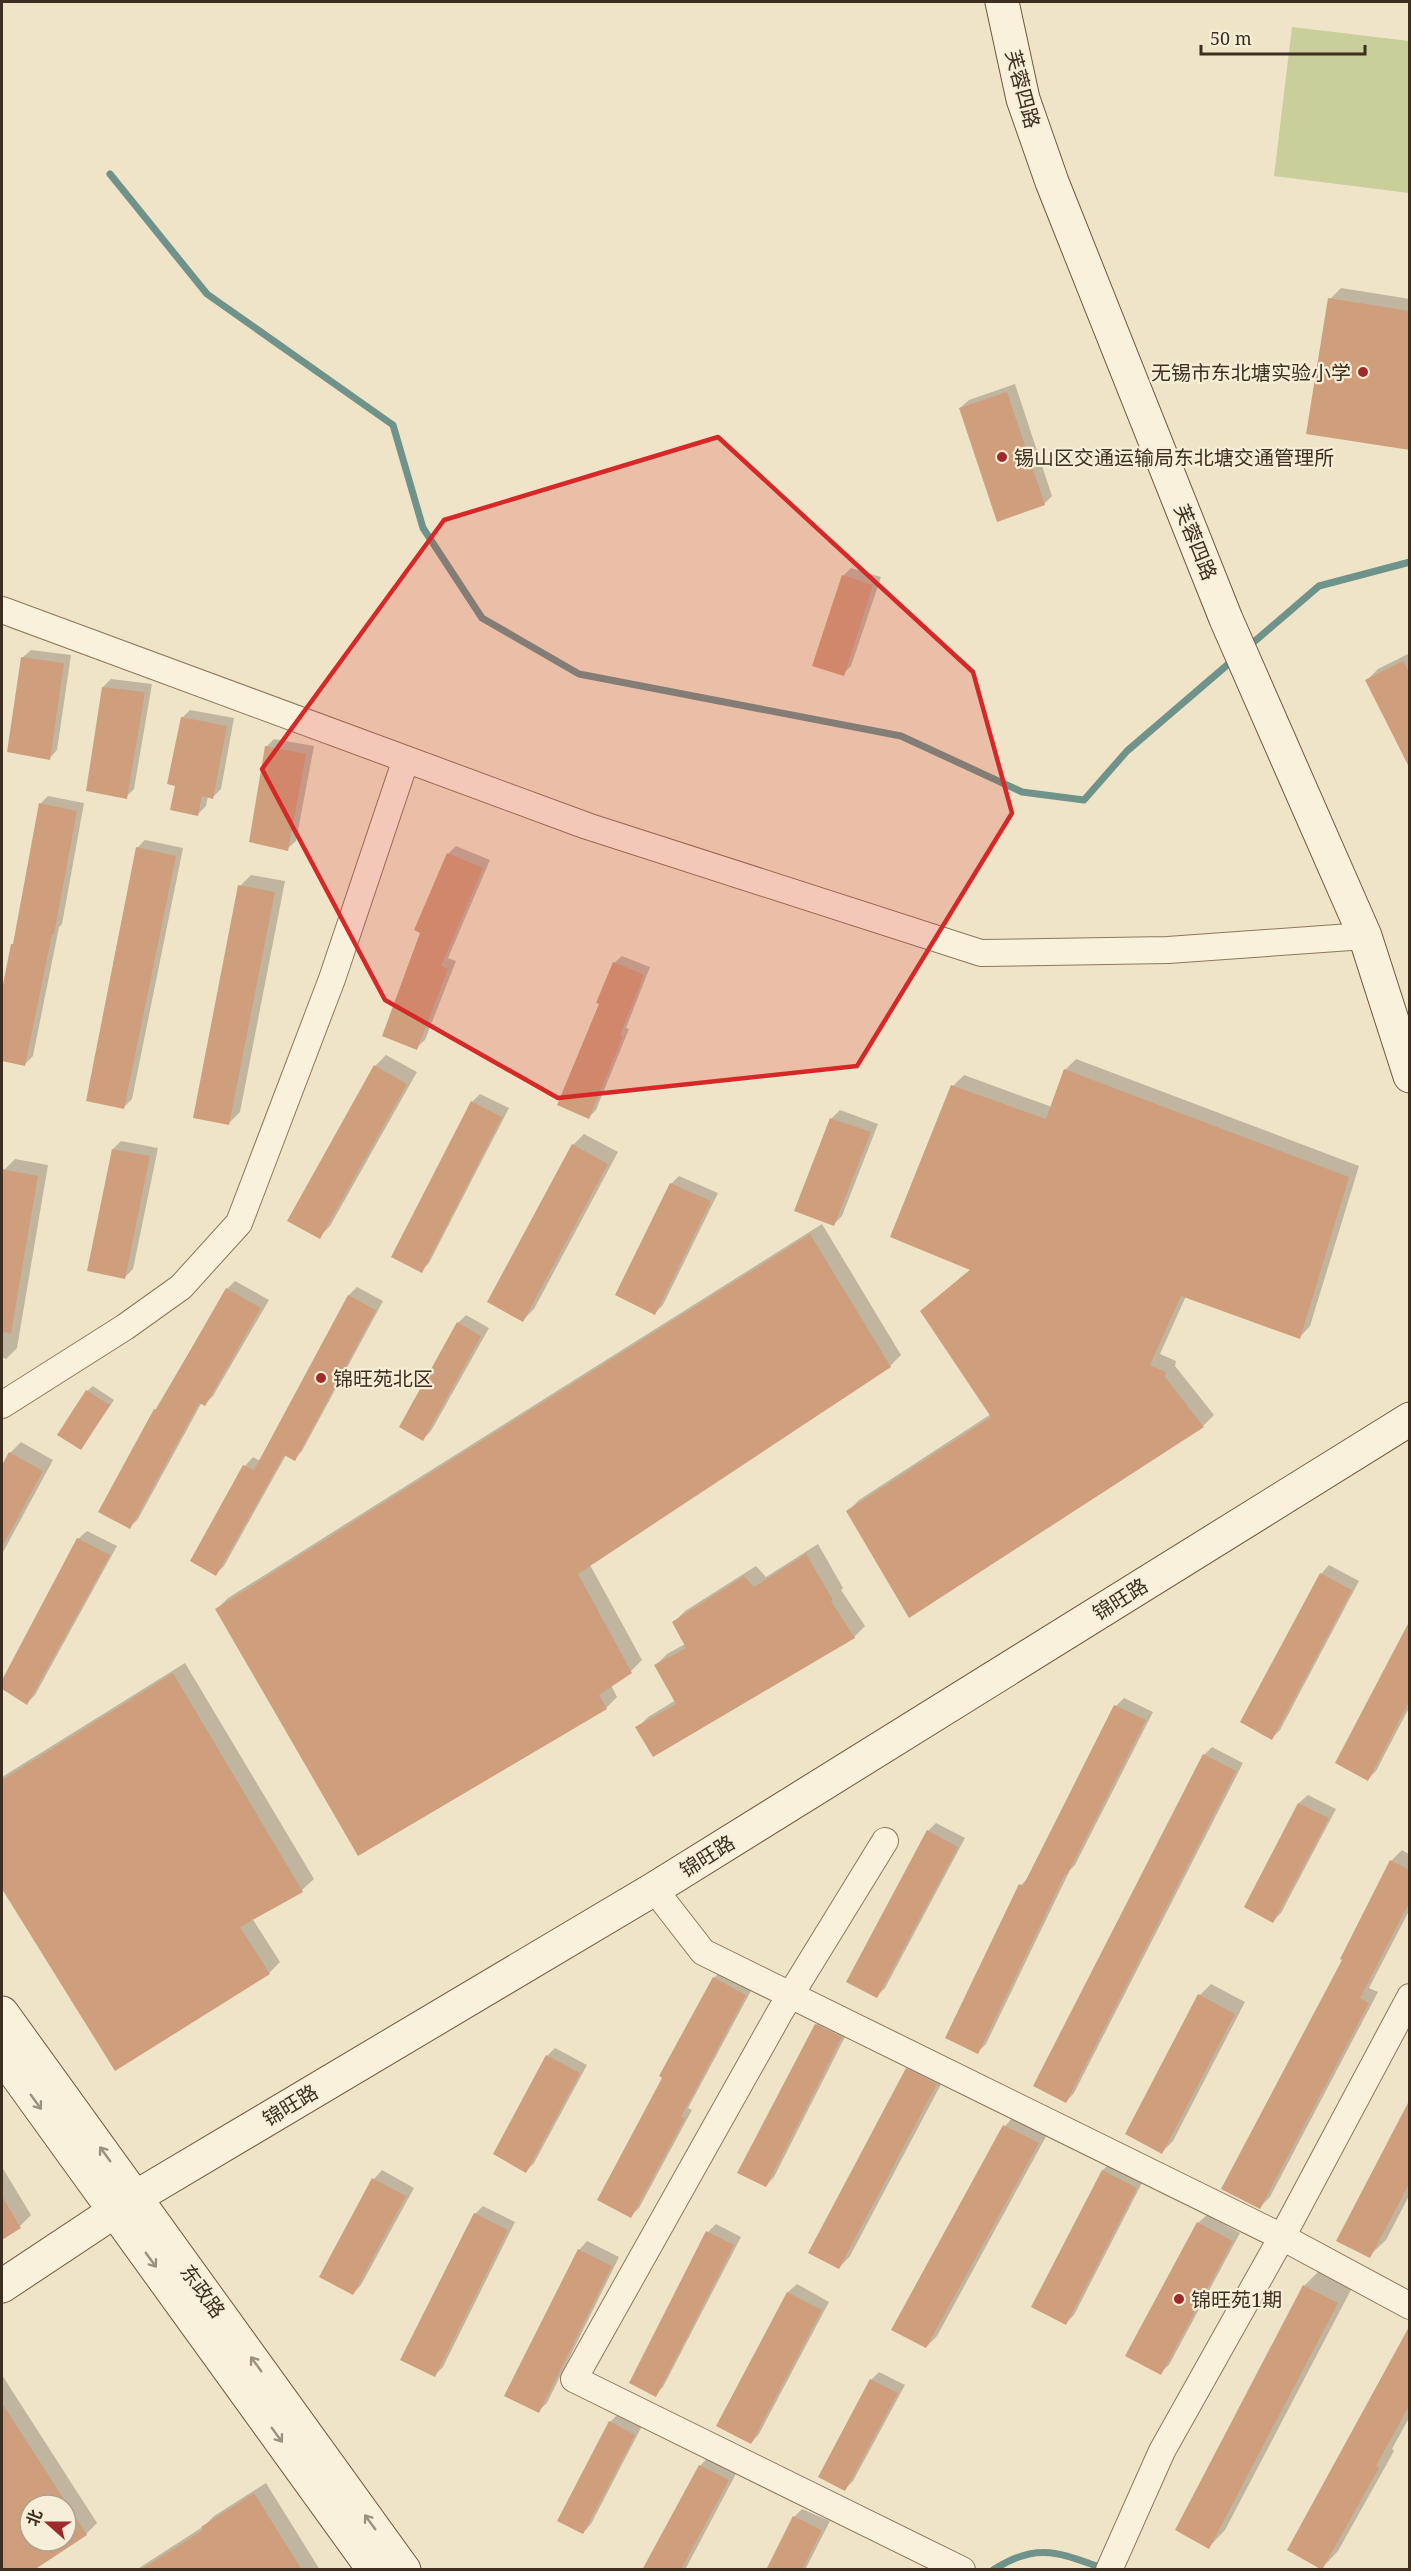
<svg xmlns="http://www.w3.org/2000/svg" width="1411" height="2571" font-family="'Noto Serif','Noto Sans SC',serif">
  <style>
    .green { fill: #c9cf9b }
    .shadow { fill: #0003; fill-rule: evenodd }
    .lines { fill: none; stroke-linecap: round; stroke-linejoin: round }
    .stream { stroke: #6f938a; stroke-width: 7 }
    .building { fill: #cf9f7d; fill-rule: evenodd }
    .street-casing { stroke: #8d765c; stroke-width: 28 }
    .secondary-casing { stroke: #6f573f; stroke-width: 35 }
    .street { stroke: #faf1dc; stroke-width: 26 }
    .secondary { stroke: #faf1dc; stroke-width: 33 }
    .oneway { stroke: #9c907e }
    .marked { fill: #d62828; fill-opacity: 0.2; stroke: #d62828; stroke-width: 4.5; stroke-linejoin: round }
    .poi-dot { fill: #9e2a2b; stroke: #f7eed8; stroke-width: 2 }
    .labels { text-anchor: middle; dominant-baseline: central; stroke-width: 4.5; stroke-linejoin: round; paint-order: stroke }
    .street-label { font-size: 20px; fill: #3d2e20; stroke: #f7eed8 }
    .poi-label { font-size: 20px; fill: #3d2e20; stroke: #f7eed8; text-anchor: start }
  </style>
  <rect width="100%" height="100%" fill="#f0e4c8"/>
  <path class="green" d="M1292,27L1409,41V193L1274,176Z"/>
  <path class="shadow" d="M1341,288L1410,299V449L1330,299Z
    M1015,384L1052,496L1044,504L960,408L969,400Z
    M851,568L881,577L851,666L843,674V576Z
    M31,650L71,655L57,750L49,759L22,658Z
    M1410,653V766L1367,680L1378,669Z
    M111,679L152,684L134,789L126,797L103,687Z
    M190,710L234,718L221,789L213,797L208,796L206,806L198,814L177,785L182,718Z
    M274,739L314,746L296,841L287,849L266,747Z
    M48,796L84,803L62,924L59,927L33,1056L25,1064L2,1059V997L12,945L15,942L40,804Z
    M145,840L183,848L132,1099L124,1107L114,966L113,965L137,848Z
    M456,846L490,860L448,958L456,961L425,1040L416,1048L422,932L448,854Z
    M251,875L285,881L240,1112L229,1123L240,886Z
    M622,956L650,967L626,1028L629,1029L596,1110L589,1117L601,1003L614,963Z
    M386,1055L417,1072L330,1226L319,1237L375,1066Z
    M1076,1059L1359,1166L1310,1326L1300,1337L1186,1296L1160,1354L1176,1361L1175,1366L1214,1415L1203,1426L910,1616L848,1511L859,1500L991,1414L933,1301L971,1269L892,1236L953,1086L964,1075L1052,1107L1065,1070Z
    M480,1094L509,1108L429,1263L421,1271L472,1102Z
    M840,1110L878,1124L842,1216L834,1224L831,1119Z
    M584,1134L618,1152L534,1309L523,1320L573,1145Z
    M121,1141L158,1148L133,1269L125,1277L113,1149Z
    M15,1159L48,1165L17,1348L6,1359L2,1357V1183L4,1170Z
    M679,1176L718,1193L663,1305L655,1313L671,1184Z
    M822,1224L901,1355L890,1366L590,1565L642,1660L631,1671L611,1685L617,1697L606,1708L217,1609L228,1598Z
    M235,1281L269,1300L213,1396L205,1404L202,1402L138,1519L130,1527L155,1410L227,1289Z
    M357,1287L383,1301L302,1451L294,1459L286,1455L224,1566L216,1574L192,1560L245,1466L253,1457L260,1461L349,1295Z
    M466,1315L489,1328L431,1431L423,1439L458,1323Z
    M93,1386L114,1400L81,1448L87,1391Z
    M21,1442L53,1460L2,1554V1468L10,1453Z
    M87,1531L117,1546L35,1695L27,1703L2,1687V1683L78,1539Z
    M818,1544L843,1588L841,1590L865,1626L854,1637L637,1728L648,1717L676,1700L656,1665L667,1654L685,1644L674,1622L685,1611L756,1566L766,1577Z
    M1329,1565L1359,1581L1280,1730L1272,1738L1321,1574Z
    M1410,1623V1706L1376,1771L1368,1779Z
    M185,1663L314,1879L302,1890L252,1918L280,1962L269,1973L115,2068L2,1886V1777Z
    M1124,1698L1153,1712L1075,1865L1070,1870L986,2044L978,2052L1021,1885L1029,1877L1116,1706Z
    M1212,1747L1243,1763L1074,2093L1066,2102L1204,1755Z
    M1308,1795L1336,1809L1281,1913L1273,1921L1246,1907L1299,1803Z
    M936,1823L965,1838L885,1988L877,1996L928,1831Z
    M1402,1850L1410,1855V1909L1369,1988L1378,1992L1270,2197L1259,2208L1344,1959L1391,1861Z
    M722,1970L753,1987L688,2108L692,2110L639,2208L631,2216L664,2077L714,1978Z
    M1211,1984L1245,2002L1173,2141L1162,2152L1200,1995Z
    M824,2016L849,2029L774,2177L766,2186L816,2025Z
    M555,2048L587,2065L534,2163L526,2171L547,2056Z
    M918,2058L947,2073L850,2256L839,2268L907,2069Z
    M1410,2102V2194L1386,2240L1369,2256Z
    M1016,2114L1049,2131L937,2336L926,2347L893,2329L1005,2126Z
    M1111,2162L1144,2179L1074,2315L1066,2323L1033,2306L1103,2170Z
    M2,2167L31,2215L20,2226L2,2238Z
    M382,2170L414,2188L361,2285L353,2294L321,2276L374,2179Z
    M483,2206L515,2222L443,2367L435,2375L475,2214Z
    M1207,2215L1240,2233L1169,2365L1160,2373L1198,2223Z
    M716,2224L741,2237L663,2387L655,2395L708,2232Z
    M587,2241L619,2257L547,2403L538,2411L579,2250Z
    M1321,2269L1353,2286L1225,2530L1209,2547L1177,2530L1305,2285Z
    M797,2284L829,2302L759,2434L751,2443L718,2425L788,2292Z
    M1410,2334V2416L1392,2449L1394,2451L1338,2551L1322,2568Z
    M879,2372L905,2385L853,2481L845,2489L871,2380Z
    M2,2375L97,2523L86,2534L32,2570H2ZM30,2505H66V2541H30Z
    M618,2414L642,2426L591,2524L583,2533L610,2422Z
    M711,2454L739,2468L685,2570H643L700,2466Z
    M266,2483L320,2570H136L204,2526L214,2516Z
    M802,2509L830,2521L805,2570H767L794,2517Z"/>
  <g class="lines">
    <path class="stream" d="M110,174L207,294L393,425L423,528L482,618L579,674L901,736L1022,792L1084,800L1127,751L1233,660
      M1248,647L1319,586L1410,562
      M993,2570C1038,2541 1059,2553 1105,2569"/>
  </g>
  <path class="building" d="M1328,298L1410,311V450L1306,434Z
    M1007,392L1045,505L997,522L959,408Z
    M842,575L873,585L844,676L812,666Z
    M21,657L64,663L50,760L7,752Z
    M1403,661L1410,674V769L1365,680Z
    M102,687L145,692L127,799L86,791Z
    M181,717L227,726L213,799L202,796L198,816L170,810L175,786L167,784Z
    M265,746L306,754L288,851L249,842Z
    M39,803L77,811L54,934H52L25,1066L2,1061V989L11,944H13Z
    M136,847L176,856L124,1109L86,1101Z
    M447,853L483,868L441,966L448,969L417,1050L382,1036L420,933L414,930Z
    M238,885L275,892L229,1125L193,1118Z
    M613,962L644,975L620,1035L623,1036L589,1119L557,1105L599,1004L596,1003Z
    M374,1065L407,1084L320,1239L287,1221Z
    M1064,1069L1349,1177L1300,1339L1181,1296L1150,1365L1166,1372L1165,1377L1204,1427L909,1618L846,1511L991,1417L920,1311L970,1270L890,1237L951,1085L1046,1119Z
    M471,1101L502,1117L422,1273L391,1257Z
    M830,1118L871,1132L834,1226L794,1211Z
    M572,1144L608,1164L523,1322L487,1302Z
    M112,1149L150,1156L125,1279L87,1271Z
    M2,1169L38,1176L11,1333L2,1332Z
    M670,1183L711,1201L655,1315L615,1295Z
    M810,1234L891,1367L578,1574L632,1673L599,1695L607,1709L358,1856L215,1609Z
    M226,1288L261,1308L205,1406L199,1403L130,1529L98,1512L154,1409L156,1410Z
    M348,1295L376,1310L295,1461L284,1455L216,1576L190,1561L243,1465L254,1470Z
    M457,1322L481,1336L423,1441L399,1427Z
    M86,1390L110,1405L81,1450L57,1435Z
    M9,1452L43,1471L2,1547V1465Z
    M77,1538L110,1555L27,1705L2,1689V1680Z
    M806,1554L833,1600L831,1601L855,1638L653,1757L635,1727L676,1704L654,1665L686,1648L672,1622L744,1576L754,1587Z
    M1320,1573L1352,1590L1272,1740L1240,1722Z
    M1410,1620V1700L1368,1781L1335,1763Z
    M173,1673L303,1892L240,1927L270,1974L115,2071L2,1889V1780Z
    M1114,1705L1146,1720L1067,1875L1065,1874L978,2054L945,2038L1019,1884L1023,1886Z
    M1203,1754L1236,1771L1066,2103L1033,2086Z
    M1298,1803L1329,1818L1273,1923L1244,1907Z
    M927,1830L958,1847L877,1998L846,1982Z
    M1390,1860L1410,1870V1901L1360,1998L1369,2003L1260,2209L1221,2189L1342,1960L1340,1959Z
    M713,1977L746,1995L681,2117L685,2118L631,2218L597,2200L662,2078L659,2076Z
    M1198,1994L1235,2014L1162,2154L1125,2134Z
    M815,2024L842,2037L766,2187L737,2173Z
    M546,2055L580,2073L526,2173L493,2154Z
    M906,2068L937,2084L839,2269L808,2253Z
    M1410,2099V2182L1370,2258L1336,2241Z
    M1003,2125L1039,2143L926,2348L891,2330Z
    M1102,2170L1137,2188L1066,2325L1031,2307Z
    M372,2178L406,2196L353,2295L319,2277Z
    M2,2196L21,2228L2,2240Z
    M474,2213L508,2230L435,2377L400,2360Z
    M1197,2222L1233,2241L1161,2375L1125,2356Z
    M706,2231L734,2245L656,2397L629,2383Z
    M578,2249L612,2266L539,2413L504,2396Z
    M1303,2285L1338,2303L1209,2549L1175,2530Z
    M787,2292L822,2310L751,2444L716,2426Z
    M1410,2325V2404L1376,2466L1379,2468L1322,2570L1287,2550Z
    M870,2379L898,2393L845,2491L818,2477Z
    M2,2403L87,2535L34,2570H2ZM30,2505H66V2541H30Z
    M609,2421L635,2435L583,2534L557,2521Z
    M699,2465L729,2480L681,2570H642Z
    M254,2493L302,2570H140L203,2530L201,2527Z
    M793,2516L822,2530L802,2570H766Z"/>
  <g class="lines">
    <g class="street-casing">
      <path id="street" d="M2,610L587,826L981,953L1168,950L1365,936
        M2,1405L125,1327L181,1287L239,1223L332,979L406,759
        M885,1841L780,2012L574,2379L962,2570
        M654,1889L703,1952L1282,2237L1410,2306
        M1109,2570L1162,2451L1282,2237L1410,1997"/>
    </g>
    <g class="secondary-casing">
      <path id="secondary" d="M1002,2L1023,99L1052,182L1226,619L1365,936L1410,1076
        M2,2013L404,2570
        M2,2055L374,2570
        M2,2286L136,2197L654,1889L1410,1419"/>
    </g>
    <use href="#street" class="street"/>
    <use href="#secondary" class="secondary"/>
  </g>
  <defs><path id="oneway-shaft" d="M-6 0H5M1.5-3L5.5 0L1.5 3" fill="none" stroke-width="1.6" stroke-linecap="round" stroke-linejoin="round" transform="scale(1.5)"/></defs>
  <g class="oneway">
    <use href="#oneway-shaft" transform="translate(36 2102) rotate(54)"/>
    <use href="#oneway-shaft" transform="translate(105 2154) rotate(-126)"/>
    <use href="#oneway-shaft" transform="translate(151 2260) rotate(54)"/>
    <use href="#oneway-shaft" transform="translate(256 2364) rotate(-126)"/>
    <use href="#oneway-shaft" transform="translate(277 2435) rotate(54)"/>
    <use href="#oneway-shaft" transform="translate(370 2522) rotate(-126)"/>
  </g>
  <path class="marked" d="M718,437L973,672L1012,813L857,1066L558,1098L385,1000L262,769L444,520Z"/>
  <g class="poi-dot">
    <circle cx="1363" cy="372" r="6"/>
    <circle cx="1002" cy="457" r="6"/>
    <circle cx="321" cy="1378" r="6"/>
    <circle cx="1179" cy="2299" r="6"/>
  </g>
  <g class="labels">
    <g class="street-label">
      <text transform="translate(1023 89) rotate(75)">芙蓉四路</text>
      <text transform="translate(1196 542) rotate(68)">芙蓉四路</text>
      <text transform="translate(1120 1599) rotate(-32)">锦旺路</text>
      <text transform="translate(707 1856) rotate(-32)">锦旺路</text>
      <text transform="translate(290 2105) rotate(-31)">锦旺路</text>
      <text transform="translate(203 2291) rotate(54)">东政路</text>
    </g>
    <g class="poi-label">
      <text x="1351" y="372" text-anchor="end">无锡市东北塘实验小学</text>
      <text x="1014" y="457">锡山区交通运输局东北塘交通管理所</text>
      <text x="333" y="1378">锦旺苑北区</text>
      <text x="1191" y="2299">锦旺苑1期</text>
    </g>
  </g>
  <rect width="1411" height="2571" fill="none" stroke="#3d2e20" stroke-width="6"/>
  <g transform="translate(48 2523) rotate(291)"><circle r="28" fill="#f7eed8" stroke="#ada18e" stroke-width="1.5"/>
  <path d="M0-4.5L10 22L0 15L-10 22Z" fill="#9e2a2b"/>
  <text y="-9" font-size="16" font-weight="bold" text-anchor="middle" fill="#3d2e20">北</text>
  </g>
  <path d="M1201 45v9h164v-9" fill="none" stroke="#3d2e20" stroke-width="3"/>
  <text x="1210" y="45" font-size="18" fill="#3d2e20" stroke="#f7eed8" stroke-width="4.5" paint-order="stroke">50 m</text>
</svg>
